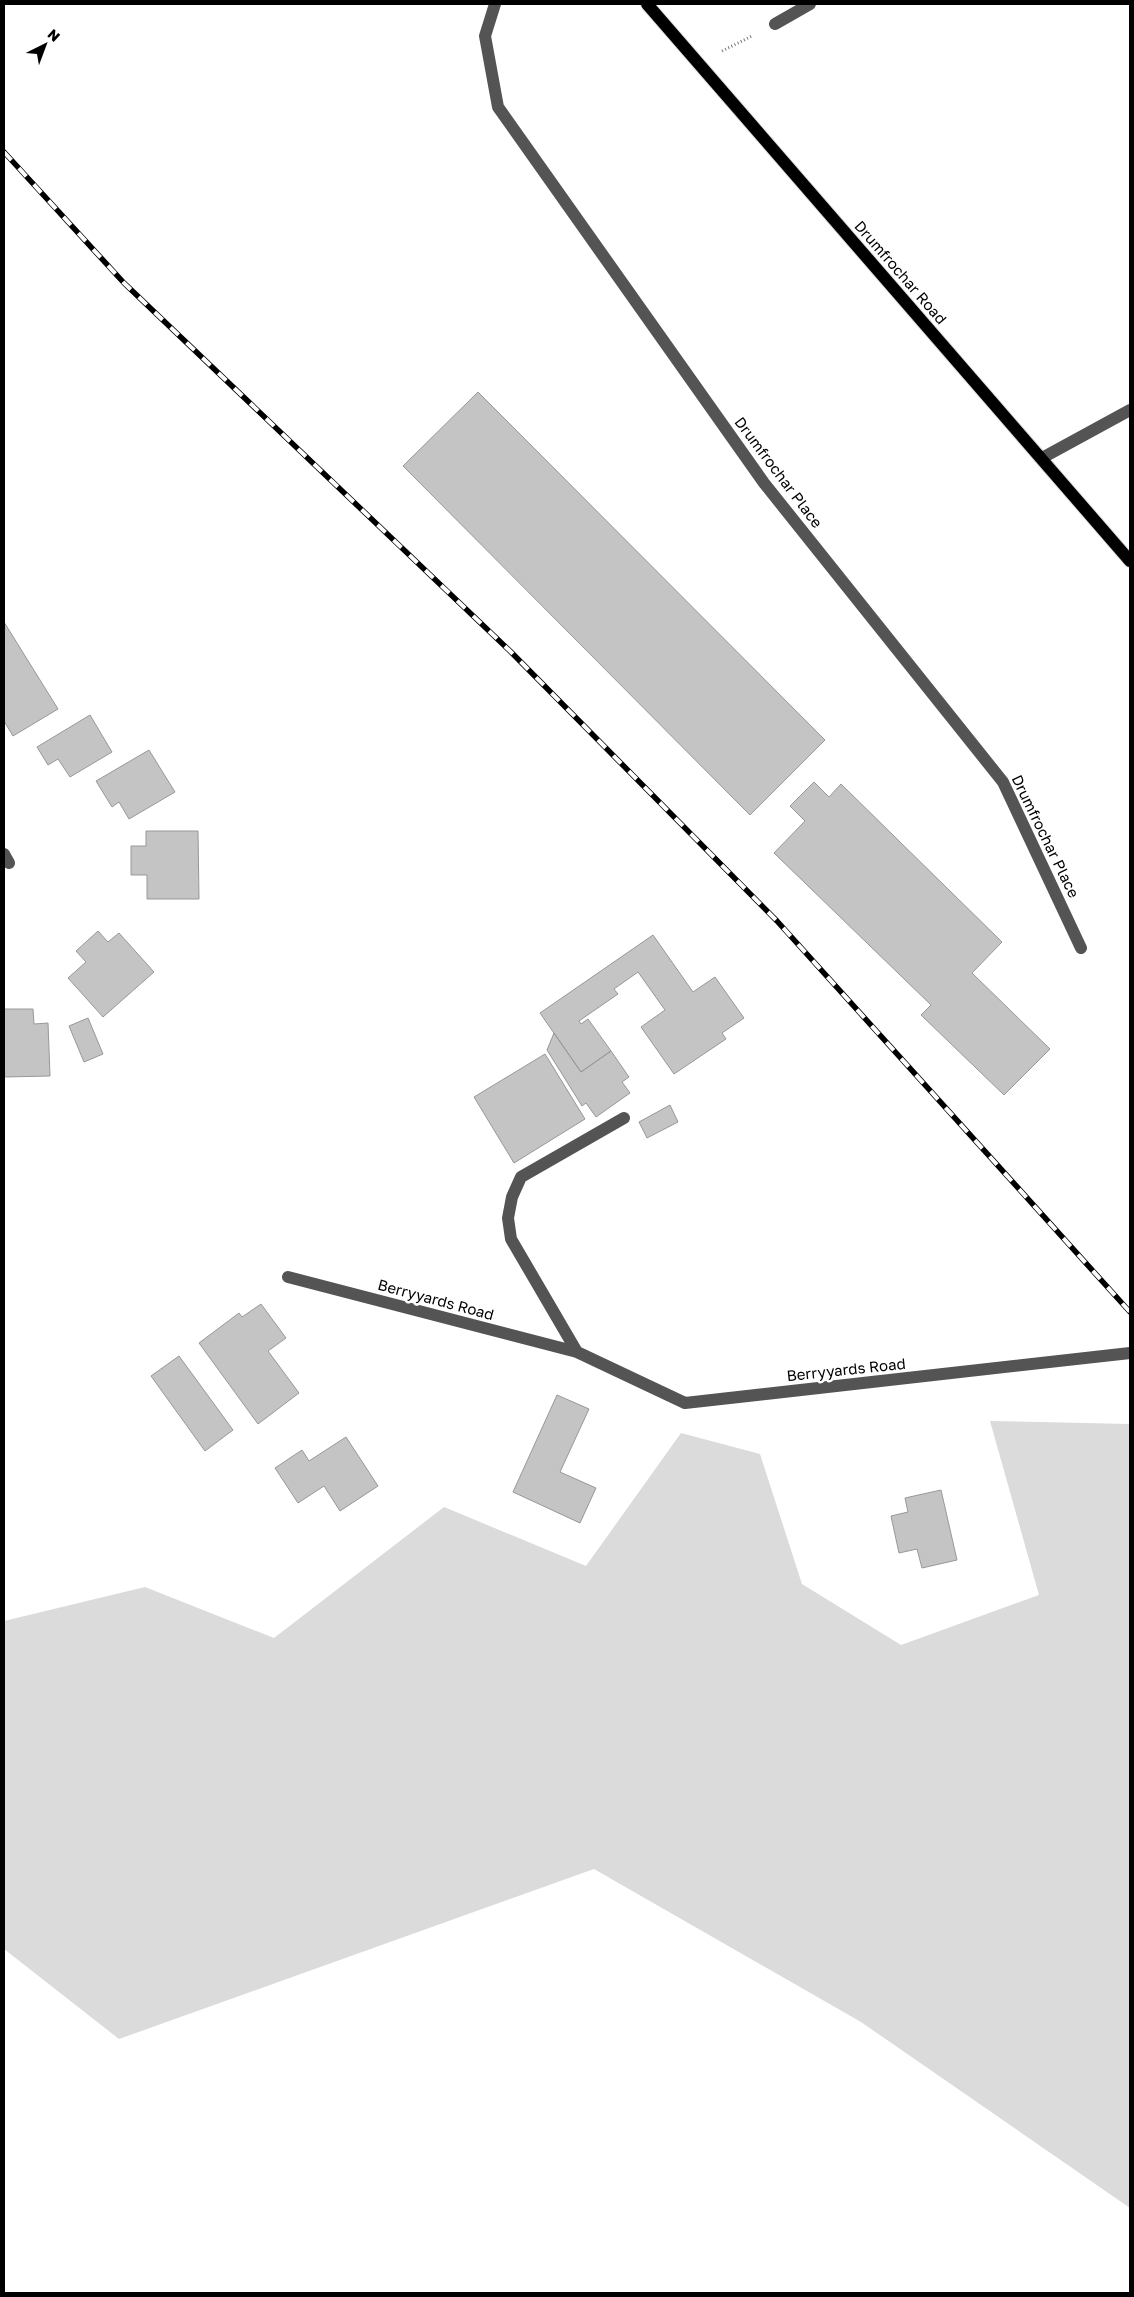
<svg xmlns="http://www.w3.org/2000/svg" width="1134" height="2297" font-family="'Golos Text',sans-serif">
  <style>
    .green { fill: #dbdbdb }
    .building { fill: #c4c4c4; stroke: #989898 }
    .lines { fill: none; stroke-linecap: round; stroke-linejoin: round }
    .major-casing { stroke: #dbdbdb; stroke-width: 14 }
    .path { stroke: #767676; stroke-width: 3; stroke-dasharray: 1 2.5; stroke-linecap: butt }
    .minor { stroke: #545454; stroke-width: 12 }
    .major { stroke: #000; stroke-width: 12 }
    .rail-casing { stroke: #000; stroke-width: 5.5 }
    .rail { stroke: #fff; stroke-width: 4; stroke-dasharray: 11; stroke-linecap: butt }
    .labels { text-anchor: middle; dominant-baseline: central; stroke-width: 5; stroke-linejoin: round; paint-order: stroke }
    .street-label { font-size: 15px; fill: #000; stroke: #fff }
  </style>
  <rect width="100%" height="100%" fill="#fff"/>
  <path class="green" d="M990,1421L1130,1424V2208L861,2022L594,1869L119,2039L4,1949V1621L145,1587L274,1638L444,1507L586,1566L681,1433L760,1454L802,1584L901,1645L1039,1595Z"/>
  <path class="building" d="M478,392L825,740L750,815L403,466Z
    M4,622L58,709L13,736L4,721Z
    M90,715L112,752L70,777L58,759L48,765L37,747Z
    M149,750L175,792L129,819L119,802L112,807L96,781Z
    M814,782L829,797L841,784L1002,942L972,973L1050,1049L1004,1095L921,1015L931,1005L774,853L805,821L790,806Z
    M146,831H198L199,899H147V875H131V846H146Z
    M98,931L108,942L119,933L154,972L103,1017L68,978L86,962L76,951Z
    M653,935L693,992L715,977L744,1018L722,1033L726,1039L674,1074L641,1027L665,1010L638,972L614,989L618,994L579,1021L581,1024L588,1019L611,1051L581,1072L540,1013Z
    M4,1009H33L34,1024L48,1023L50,1076L4,1077Z
    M88,1018L103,1054L84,1062L69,1026Z
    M554,1033L581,1072L611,1051L629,1077L622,1082L630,1093L596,1117L586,1103L582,1106L547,1050Z
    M545,1054L585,1119L514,1163L474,1097Z
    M670,1105L678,1122L647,1138L639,1122Z
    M261,1304L286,1338L268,1351L299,1393L258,1424L199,1343L239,1313L242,1317Z
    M179,1356L233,1430L205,1451L151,1376Z
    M557,1395L589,1409L560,1472L596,1488L580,1523L513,1492Z
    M346,1437L378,1486L340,1511L324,1486L298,1503L275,1468L302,1450L309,1461Z
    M941,1490L957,1560L922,1568L917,1549L899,1553L891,1516L908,1512L905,1498Z"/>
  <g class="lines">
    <g class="major-casing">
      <path id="major" d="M647,4L1130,561"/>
    </g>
    <path class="path" d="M722,51L752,36"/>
    <path class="minor" d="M495,4L485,36L498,107L764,483L1003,782L1081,948
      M775,24L810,4
      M1042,458L1130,410
      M4,854L9,863
      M288,1277L577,1352L685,1403L1130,1353
      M577,1352L511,1239L508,1218L512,1197L521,1177L624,1118"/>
    <use href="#major" class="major"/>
    <g class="rail-casing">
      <path id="rail" d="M4,152L124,283L510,651L777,921L1130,1312"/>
    </g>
    <use href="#rail" class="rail"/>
  </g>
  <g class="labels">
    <g class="street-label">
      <text transform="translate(901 272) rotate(49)">Drumfrochar Road</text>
      <text transform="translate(779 472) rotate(53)">Drumfrochar Place</text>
      <text transform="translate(1046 836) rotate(64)">Drumfrochar Place</text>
      <text transform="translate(436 1299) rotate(15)">Berryyards Road</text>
      <text transform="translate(846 1369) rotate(-6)">Berryyards Road</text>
    </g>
  </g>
  <rect width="1134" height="2297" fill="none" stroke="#000000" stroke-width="10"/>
  <g transform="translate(45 45) rotate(42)" stroke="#ffffff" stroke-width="4" paint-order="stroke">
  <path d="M0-4L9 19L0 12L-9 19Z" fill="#000000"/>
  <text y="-8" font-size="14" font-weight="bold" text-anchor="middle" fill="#000000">N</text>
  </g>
</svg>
